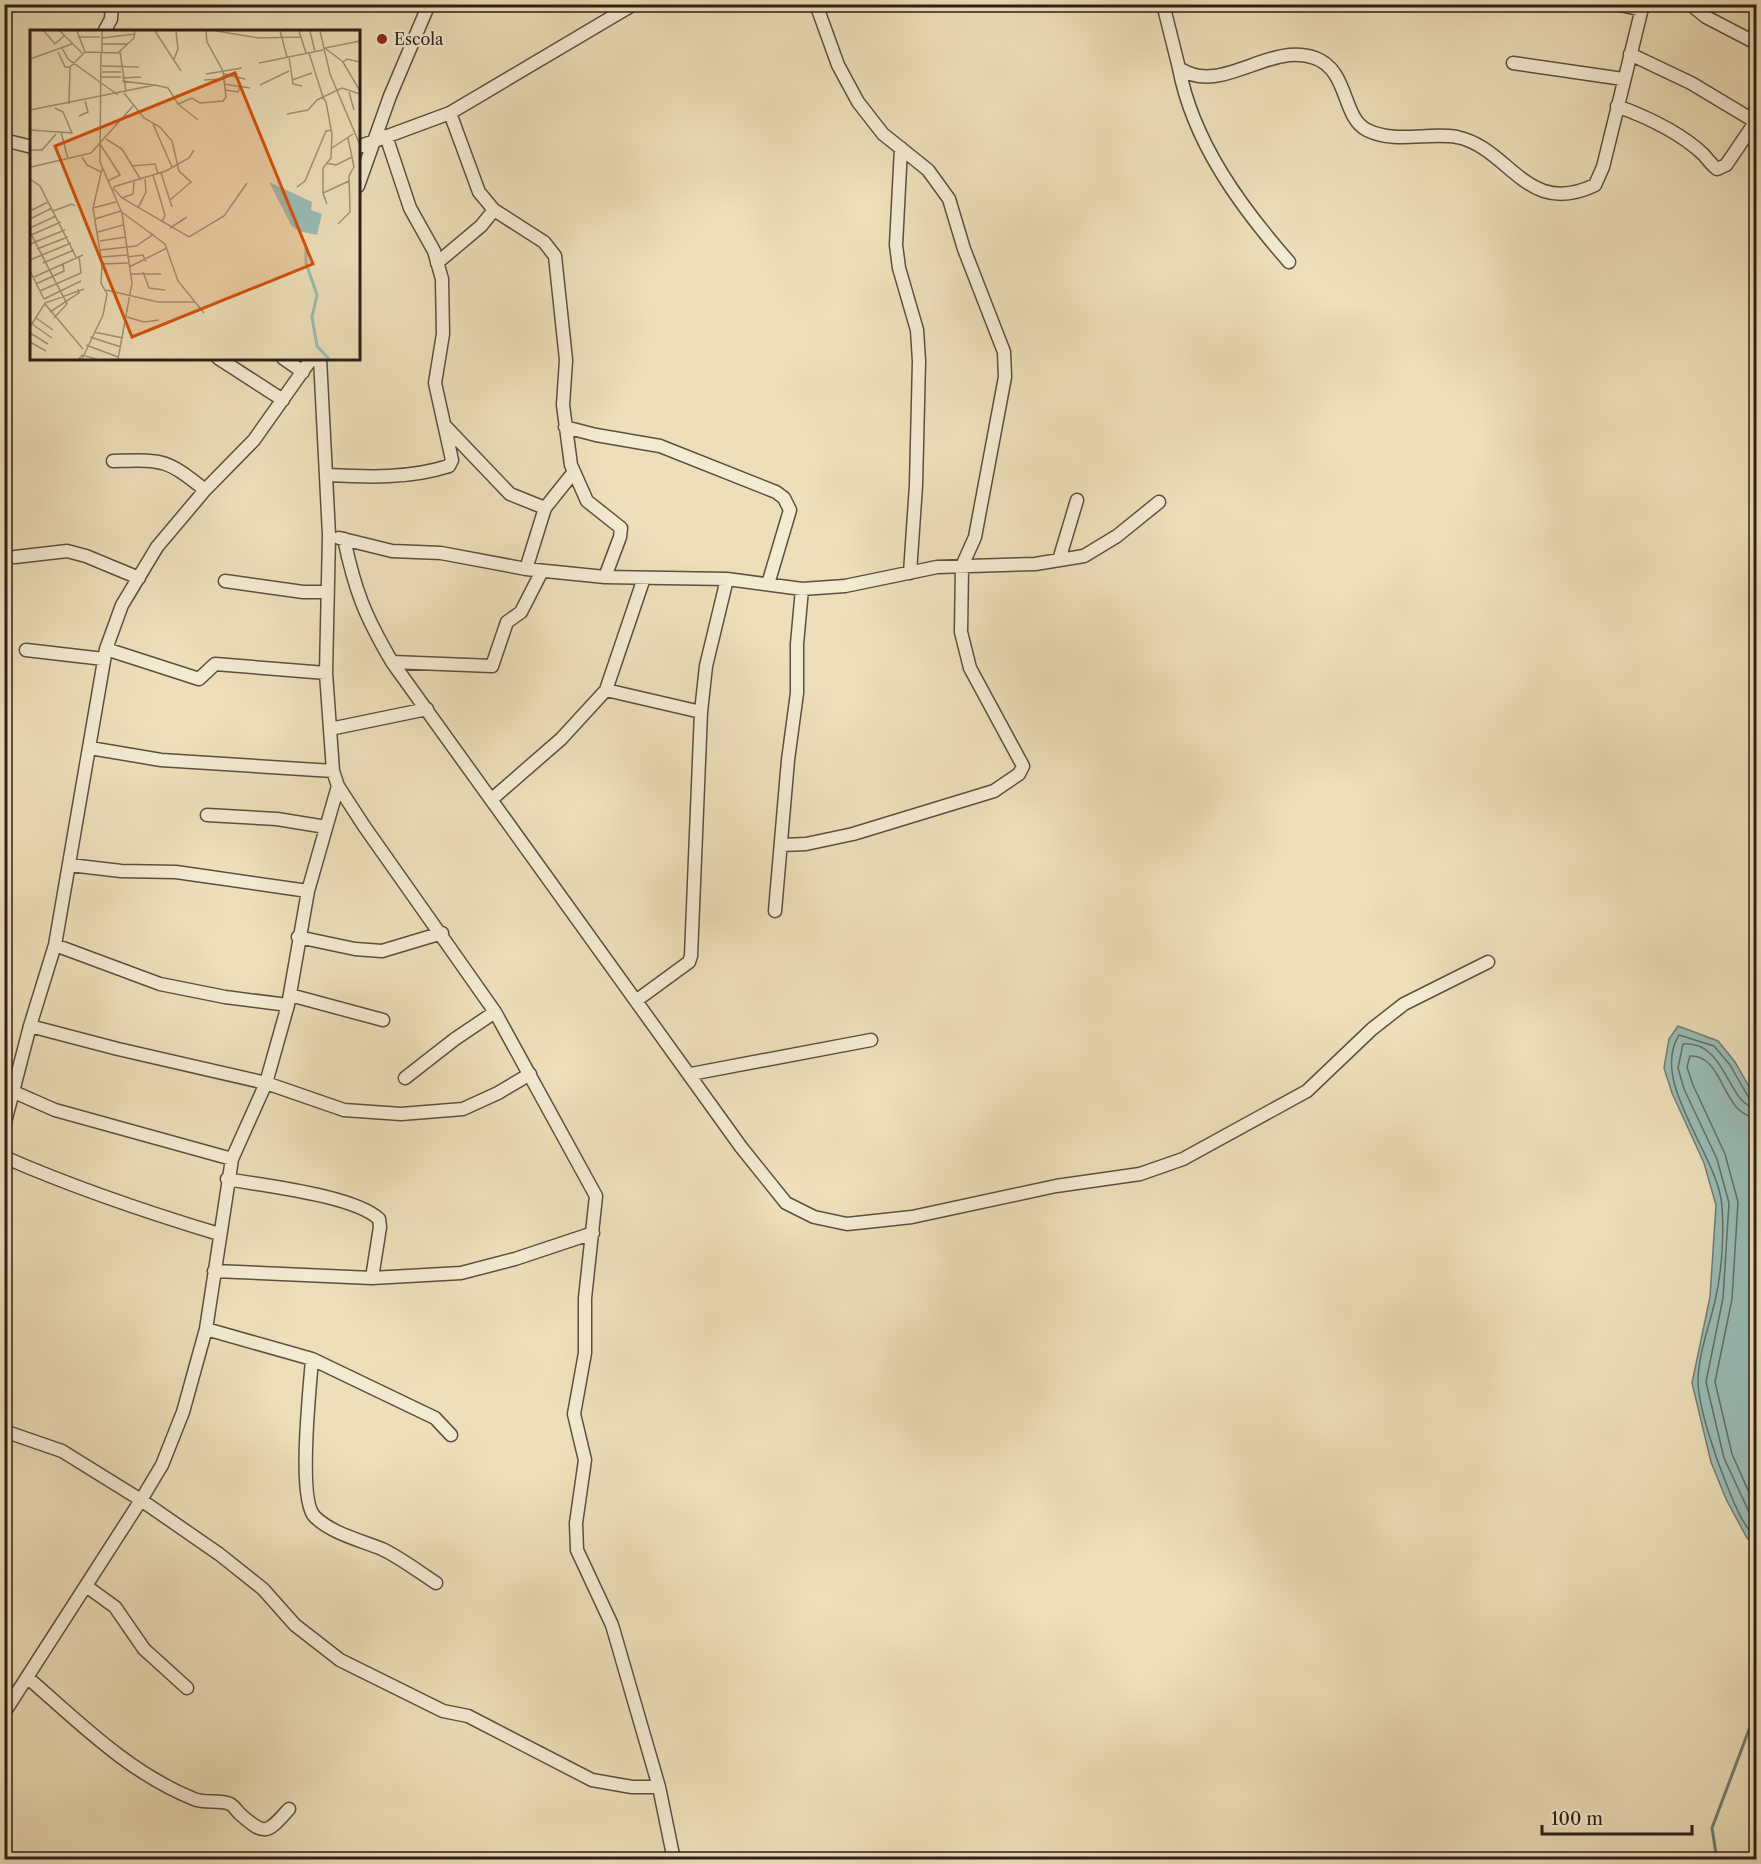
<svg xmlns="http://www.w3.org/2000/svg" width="1761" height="1864" font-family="'Libre Caslon Text',serif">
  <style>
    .water { fill: #9abcb6; stroke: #6e7e76; stroke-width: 1.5 }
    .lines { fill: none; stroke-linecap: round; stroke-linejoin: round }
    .shore { stroke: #636e66; stroke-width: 1.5 }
    .stream { stroke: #6e7e76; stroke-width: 3 }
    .minor-casing { stroke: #5c5040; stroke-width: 15 }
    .minor { stroke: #f3ead2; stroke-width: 12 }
    .poi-dot { fill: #8f2418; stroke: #f3ead2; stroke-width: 2 }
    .labels { text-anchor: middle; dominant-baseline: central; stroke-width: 4.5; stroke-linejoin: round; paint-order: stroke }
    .poi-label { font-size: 16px; fill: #2c2017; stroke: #f3ead2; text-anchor: start }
    .inset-river { fill: none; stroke: #9abcb6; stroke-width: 3 }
    .inset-road { fill: none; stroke: #a09378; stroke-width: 1.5 }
    .view { fill: #d5530d; fill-opacity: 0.15; stroke: #d5530d; stroke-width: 3 }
    .inset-edge { fill: none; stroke: #2c2017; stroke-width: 3 }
  </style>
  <rect width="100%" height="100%" fill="#eddfb9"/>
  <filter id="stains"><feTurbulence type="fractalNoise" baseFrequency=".00333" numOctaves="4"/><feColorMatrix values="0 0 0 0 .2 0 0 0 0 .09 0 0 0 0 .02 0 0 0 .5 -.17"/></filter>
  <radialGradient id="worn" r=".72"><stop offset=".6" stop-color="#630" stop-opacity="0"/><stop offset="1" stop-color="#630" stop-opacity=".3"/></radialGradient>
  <path class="water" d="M1678,1026L1718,1041L1735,1062L1756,1099V1546L1747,1538L1726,1499L1711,1462L1692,1383L1710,1297L1716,1205L1704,1163L1672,1093L1664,1068L1669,1039Z"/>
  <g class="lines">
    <path class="shore" d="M1756,1100L1749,1098L1730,1065L1714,1046L1679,1035C1649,1083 1718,1154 1722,1206C1724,1235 1722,1272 1715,1301C1709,1327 1698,1355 1698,1382C1699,1409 1715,1456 1726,1483C1733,1500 1742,1525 1756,1538
      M1756,1108C1728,1106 1726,1040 1683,1044L1678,1068L1684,1089L1717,1159L1729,1203L1723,1298L1706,1382L1724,1458L1756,1527
      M1756,1117C1722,1116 1724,1054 1690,1056L1687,1067L1693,1085L1725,1154L1738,1202L1732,1299L1715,1382L1732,1454L1756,1508"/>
    <path class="stream" d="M1717,1860L1712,1828L1756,1711"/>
    <g class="minor-casing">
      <path id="minor" d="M1163,4L1179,68C1221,97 1269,41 1315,58C1349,70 1342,118 1367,130C1395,144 1428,132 1457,137C1510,148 1526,218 1595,185L1603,167L1643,4
        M1617,4L1642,10
        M1690,4L1706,17L1756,43
        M104,32L111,19L112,4
        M1630,54L1691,83L1756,122
        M1513,63L1623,79
        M1179,68C1193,142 1240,206 1289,262
        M1617,106C1647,117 1680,132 1704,155C1708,160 1712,165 1717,169L1726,165L1756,121
        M450,113L479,192L494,210L544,242L555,256L566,360L563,405L571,465L587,501L621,528L620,537L605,577
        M4,140L32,147
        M358,147L450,113L634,4
        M901,148L896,245L899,268L917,330L919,361L916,485L910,573
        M358,186L390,96L429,4
        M437,263L481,226L494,210
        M218,358L283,400
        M283,358L303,372
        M446,427L510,494L545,508
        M565,427L596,435L660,446L776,492L784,498L790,510L768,584
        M113,461C163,460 165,458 205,490
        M326,475C368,477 408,479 449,466L452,460L435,383L443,334L442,279L434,251L410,208L386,136
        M339,538L392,551L441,553L526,569L605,577L727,579L802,589L845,586L937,567L1035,564L1084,556L1117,536L1159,502
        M344,539C355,591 365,616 392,662L741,1147L786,1203L814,1217L847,1224L912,1217L1056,1186L1140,1174L1183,1159L1307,1091L1372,1029L1404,1004L1488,962
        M15,557L67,551L86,556L139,578
        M1059,560L1077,500
        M526,569L545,508L573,473
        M225,581L303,592H328
        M106,649L199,679L215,664L326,673
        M26,650L104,659
        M392,662L492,666L507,622L521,612L542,571
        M606,690L701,712
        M330,729L427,709
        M90,748L161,760L333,771
        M338,786L364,826L495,1012L596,1196L585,1298V1353L574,1414L585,1460L576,1523L577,1550L612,1625L659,1787L674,1860
        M492,799L561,739L606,690L644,578
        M207,815L277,819L326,827
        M781,845L806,844L853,834L994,791L1019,774L1023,766L970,668L961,632L962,566L975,537L1005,377L1004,352L964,249L949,199L928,170L883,134L858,102L838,65L816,4
        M70,865L121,871L176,872L308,891
        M775,911L788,760L797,693V644L802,589
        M298,937L355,949L382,951L442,933
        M55,945L160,984L225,997L288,1005
        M290,995L383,1020
        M637,1000L689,962L691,956L701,712L706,666L727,579
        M30,1026L118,1049L266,1083L344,1110L401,1114L463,1109L498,1093L530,1074
        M691,1074L871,1040
        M405,1078L455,1039L495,1012
        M14,1092L55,1110L232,1159
        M4,1126L30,1026L55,945L106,649L122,605L157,547L205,490L254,440L312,358
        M4,1157C75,1188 146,1212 219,1234
        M227,1179C264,1186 353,1195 379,1219L380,1227L372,1278
        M214,1271L372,1278L461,1273L515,1259L593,1233
        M206,1329L312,1359L435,1418L451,1435
        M312,1359C310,1388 297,1500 315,1517C333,1534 360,1540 382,1549C401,1558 419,1572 436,1583
        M4,1431L62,1451L141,1500L219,1554L263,1589L295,1625L340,1660L443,1711L468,1716L592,1780L632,1787H659
        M86,1586L115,1607L144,1649L187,1688
        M28,1678C80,1723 129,1773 194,1799C205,1804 219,1799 230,1804C234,1806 237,1811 240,1814C266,1837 267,1833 289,1809
        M4,1713L141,1500L162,1465L183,1412L206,1329L232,1159L266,1083L288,1005L308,891L338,786L333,771L326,673L329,535L320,358"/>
    </g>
    <use href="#minor" class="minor"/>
  </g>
  <circle class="poi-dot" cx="382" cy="39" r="6"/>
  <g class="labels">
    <g class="poi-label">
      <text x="394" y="39">Escola</text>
    </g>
  </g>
  <g transform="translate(30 30)">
    <rect width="330" height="330" fill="#eddfb9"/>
    <path d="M239,152L282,172L281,180L292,184L287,205L268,201L261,195Z" fill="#9abcb6"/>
    <path class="inset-river" d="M276,218V233L287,265L282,287L287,316L299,329"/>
    <path class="inset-road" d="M14,1L25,14L34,6M30,1L52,23M47,1L55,22L88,23L104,8L105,1M72,1V22M125,1L151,41M186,1L229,8L271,7M250,1L257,27M269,1L276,23M280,1L285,22M290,1L300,44L330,115M48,7H70M72,8L105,4M72,14H97M32,18L38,29L88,65M295,18L313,32L330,61M295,18L330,11M28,22L35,37H40M71,22L70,132L92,183L102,253L88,329M90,22L96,62M279,23L293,67L312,58L330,64M259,27L263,54L272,56M0,29L42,14M144,29L148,19L146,1M313,32L317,29L330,32M229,33L293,20M72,36L109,37M72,42H91M176,44L212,38M194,44L215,49M71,47H91M92,48L111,47M174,50L194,49M262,50L282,43M92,51L124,55M194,54L220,58M230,55L259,41M195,60L208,62L210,56M319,62L324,80M94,63L114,88L130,97L142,111L149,141L161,152L140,170M287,70L293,67L296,72L302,104L301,128L293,138V163L297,174M39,74L40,37L55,22M148,74L168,90M0,80L125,55L138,58L148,74L162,68L170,73L193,71L196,67L193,41L177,12L176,1M257,84L278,80L287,70M49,86L58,82L55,71M123,94L142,137M0,100L42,103L33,82L25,78M31,102L38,129M76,109L92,119L111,150M70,114L90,145L78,151M302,118L323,104M0,120H12L26,104M52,127L57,135L71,142M296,133L306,135L322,127M101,136L125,134L128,144M1,137L61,123L103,76M131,143L142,177M123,145L135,185L132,192M0,149L10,156L46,227M83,157L136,141L159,128L164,120M267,157L275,151L296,101L302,100M83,158L92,168L159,207L194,186L217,153M293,163L319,151M92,168L103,164L104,152M63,178L86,172M108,178L116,162L115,149M0,181L18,172M23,181L42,174L45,176M93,183L135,214L148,251L174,283M0,189L22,178M65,189L91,181M308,194L320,182L319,146L324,137L318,108M0,198L26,186M140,198L157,187M0,202L37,274L24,288M68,202L93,195M1,205L31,192M70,211L96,207M0,214L35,200M7,219L38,207M70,220L106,216L124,204M71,227L97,225M97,227L113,225L116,232M0,230L41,213M13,233L44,220M72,234L98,233M99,237L137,218M0,241L14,269M113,242L119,258L135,260M101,244H131M4,247L53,225M6,254L34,241L33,234M76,260L128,272H166M10,261L51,243L49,226M14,269L51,251M15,274L53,319M20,282L49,263L48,259M97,287L114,292L129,290M6,288L23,300M2,294L22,308M0,297L15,273L54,259M64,302L93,308M0,303L18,314M60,307L91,317M0,312L16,321M56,315L88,327M49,329L52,325L66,329M52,329L73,285L77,264L71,253L72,234L63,178L72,139"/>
    <path class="view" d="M205,43L283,234L102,307L25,116Z"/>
    <rect width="330" height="330" class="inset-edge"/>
  </g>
  <rect width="1761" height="1864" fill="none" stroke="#eddfb9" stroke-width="24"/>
  <rect x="6" y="6" width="1749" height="1852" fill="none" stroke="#2c2017" stroke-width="3"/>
  <rect x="12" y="12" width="1737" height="1840" fill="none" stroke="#2c2017" stroke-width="1.5"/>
  <path d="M1542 1825v9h150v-9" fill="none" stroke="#2c2017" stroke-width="3"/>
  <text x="1551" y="1825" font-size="18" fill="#2c2017" stroke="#f3ead2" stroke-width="4.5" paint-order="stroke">100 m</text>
  <rect width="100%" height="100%" filter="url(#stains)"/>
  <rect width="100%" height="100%" fill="url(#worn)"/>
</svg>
